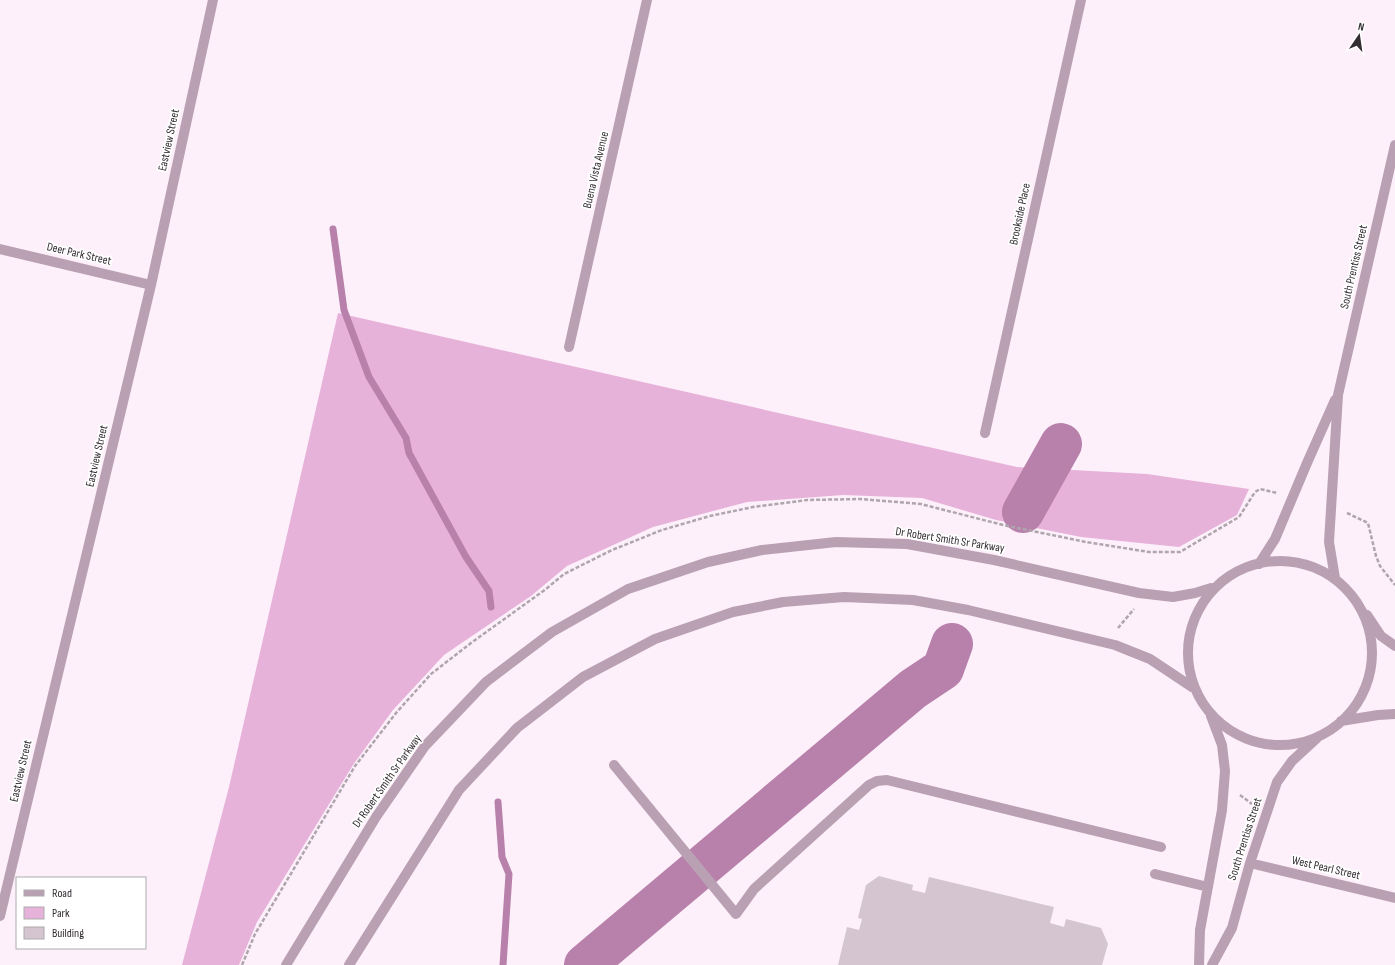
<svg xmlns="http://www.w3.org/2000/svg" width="1395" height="965" font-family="'Sofia Sans Condensed',sans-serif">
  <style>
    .green { fill: #e7b2da }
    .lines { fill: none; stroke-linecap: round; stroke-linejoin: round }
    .stream { stroke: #b881ab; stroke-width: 7 }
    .river { stroke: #b881ab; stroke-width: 42 }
    .building { fill: #d5c5d1 }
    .path { stroke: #afa5ad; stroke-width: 2.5; stroke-dasharray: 4 2; stroke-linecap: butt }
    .minor { stroke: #baa0b3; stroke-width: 10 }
    .labels { text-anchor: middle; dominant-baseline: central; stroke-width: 3.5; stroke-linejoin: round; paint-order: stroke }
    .street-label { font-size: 12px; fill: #332d32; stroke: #fff }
  </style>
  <rect width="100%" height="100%" fill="#fdf0fa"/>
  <path class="green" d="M338,313L1017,467L1147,474L1249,489L1237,515L1179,547L1081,537L996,520L922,498L843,495L747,502L653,527L567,566L531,596L444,655L393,710L353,765L257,922L239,965H182L229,787Z"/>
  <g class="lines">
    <path class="stream" d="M333,229L344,310L369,377L406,438L409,453L466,557L489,591L491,607
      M498,802L502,857L509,874L503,965"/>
    <path class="river" d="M1023,512L1061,444
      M585,965L913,689L943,669L952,644"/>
  </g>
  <path class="building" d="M879,876L913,885L912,890L925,893L929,877L1054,907L1050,923L1064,927L1066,919L1101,928L1108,944L1102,965H838L847,927L859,930L862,919L858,918L866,885Z"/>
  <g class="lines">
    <path class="path" d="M1347,513L1368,523L1376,556L1380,566L1395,585
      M1118,628L1134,609
      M1240,795L1252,804
      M242,965L255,934L355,766L396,713L431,674L471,643L546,589L564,574L612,550L662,530L710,516L753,507L807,500L860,499L921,504L1003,525L1086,542L1149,552H1180L1239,517L1255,492L1260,489L1277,493"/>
    <path class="minor" d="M0,249L151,285
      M569,347L647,0
      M985,433L1081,0
      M1188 653a92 92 0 1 1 184 0a92 92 0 1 1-184 0Z
      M1259,564L1275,539L1307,463L1335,400
      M1335,578L1329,542L1338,395L1395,145
      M1367,615L1381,636L1395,646
      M1341,721L1378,715L1395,714
      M614,765L736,914L754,889L869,785L877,781L887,780L1161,847
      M1250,863L1395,898
      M1155,874L1208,887
      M0,916L151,285L213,0
      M286,965L376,817L425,746L486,682L552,632L628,589L708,562L762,550L836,542L907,544L994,560L1139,593L1173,597L1195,593L1211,588
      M349,965L459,790L517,728L583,677L655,639L733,612L783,602L844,597L913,600L968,610L1115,645L1150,659L1192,687
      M1199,965L1200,930L1222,810L1225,771L1222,745L1211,716
      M1212,965L1232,928L1250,863L1277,782L1292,761L1317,738"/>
  </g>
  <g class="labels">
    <g class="street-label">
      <text transform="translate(169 140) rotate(-78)">Eastview Street</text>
      <text transform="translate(596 170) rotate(-77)">Buena Vista Avenue</text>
      <text transform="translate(1020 214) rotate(-78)">Brookside Place</text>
      <text transform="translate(79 254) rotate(13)">Deer Park Street</text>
      <text transform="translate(1354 267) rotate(-77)">South Prentiss Street</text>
      <text transform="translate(97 456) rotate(-77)">Eastview Street</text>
      <text transform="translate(950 540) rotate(9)">Dr Robert Smith Sr Parkway</text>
      <text transform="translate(21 771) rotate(-77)">Eastview Street</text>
      <text transform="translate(387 781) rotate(-55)">Dr Robert Smith Sr Parkway</text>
      <text transform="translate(1245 839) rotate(-72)">South Prentiss Street</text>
      <text transform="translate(1326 868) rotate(13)">West Pearl Street</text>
    </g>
  </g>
  <rect x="16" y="877" width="130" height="72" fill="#ffffff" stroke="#adabad"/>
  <rect x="24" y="890" width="20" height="6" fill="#baa0b3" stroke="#adabad"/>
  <text x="52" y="897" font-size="12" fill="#332d32">Road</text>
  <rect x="24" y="907" width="20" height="12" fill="#e7b2da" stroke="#adabad"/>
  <text x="52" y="917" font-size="12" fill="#332d32">Park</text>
  <rect x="24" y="927" width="20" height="12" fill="#d5c5d1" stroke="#adabad"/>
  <text x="52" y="937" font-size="12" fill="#332d32">Building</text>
  <g transform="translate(1359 36) rotate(13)" stroke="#ffffff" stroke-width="3" paint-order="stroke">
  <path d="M0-3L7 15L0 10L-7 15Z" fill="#332d32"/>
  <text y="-6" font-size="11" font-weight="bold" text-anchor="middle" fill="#332d32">N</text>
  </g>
</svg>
